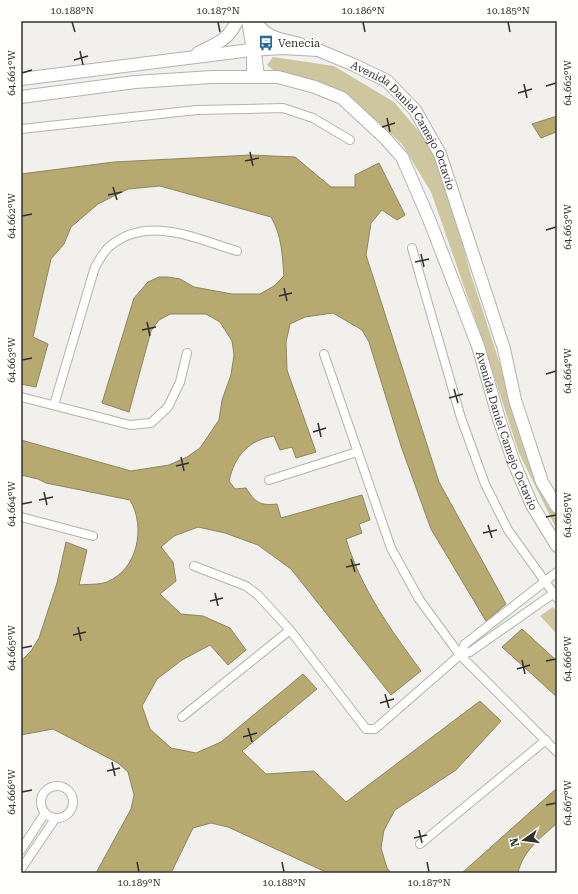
<svg xmlns="http://www.w3.org/2000/svg" width="578" height="894" font-family="'Roboto Serif',serif">
  <style>
    .green { fill: #cec69f }
    .water { fill: #b6aa71; stroke: #8e855d }
    .lines { fill: none; stroke-linecap: round; stroke-linejoin: round }
    .minor-casing { stroke: #b2b2ae; stroke-width: 10 }
    .secondary-casing { stroke: #b2b2ae; stroke-width: 14 }
    .minor { stroke: #fff; stroke-width: 8 }
    .secondary { stroke: #fff; stroke-width: 12 }
    .ticks { fill: none; stroke: #30302f; stroke-width: 1.5 }
    .labels { text-anchor: middle; dominant-baseline: central; stroke-width: 3; stroke-linejoin: round; paint-order: stroke }
    .poi-label { font-size: 11px; fill: #30302f; stroke: #fefefa; text-anchor: start }
    .street-label { font-size: 11px; fill: #30302f; stroke: #fefefa }
    .neatline { fill: none; stroke: #30302f; stroke-width: 1.5 }
    .ticks-label { font-size: 10px; text-anchor: middle; fill: #30302f }
  </style>
  <rect width="100%" height="100%" fill="#f1f0ed"/>
  <path class="green" d="M273,57L334,66L394,102L429,143L447,188L471,275L534,468L557,511V530L519,453L477,324L431,192L402,144L346,93L273,70L267,65Z
    M553,607L557,612V634L540,616Z"/>
  <path class="water" d="M557,116L556,132L541,138L532,124Z
    M251,155L295,157L331,187H355V175L379,163L405,215L397,220L382,210L371,223L366,255L439,482L506,604L486,621L431,529L401,446L369,342L362,330L333,313L305,317L290,324L286,342L287,370L316,452L296,458L292,447L280,450L274,436C249,440 235,455 229,481L235,489L246,488C255,502 259,506 277,504L281,518L362,495L370,520L359,524L362,533L346,539C361,589 391,630 421,671L391,695L291,569L258,545L225,533L198,527L174,536L161,547L173,562L176,581L160,594L181,614L203,616L230,628L246,650L228,665L210,645L182,660L157,679L142,706L150,729L171,748L196,753L221,742L303,674L317,689L242,751L266,774L314,771L346,802L480,701L501,721L456,770L395,810L384,830L381,848L387,868L391,873H328L228,827L211,823L193,828L171,873H96L131,809L134,795L128,772L118,763L53,729L21,735V661L31,651L39,638L57,583L66,542L87,550L79,585C87,584 99,585 107,582C138,569 146,527 130,500L46,483L38,479L21,475V440L131,471L169,465L187,457L200,448L219,420L222,400L231,375L234,355L232,341L220,322L206,314H170L159,320L151,331L129,412L102,403L134,298L148,282L159,277H168L180,279L194,287L232,294H260L274,286L284,276C282,254 282,236 271,217L160,186L128,189L98,204L71,227L64,244L51,259L33,337L48,344L36,387L21,384V174L114,162Z
    M522,629L557,661V697L502,647Z
    M557,788V823C541,838 523,850 518,873H462Z"/>
  <g class="lines">
    <g class="minor-casing">
      <path id="minor" d="M246,21L251,50V77
        M253,21L260,77
        M21,129L197,110L283,108L313,118L350,140
        M412,248L461,418L485,484L508,530L557,598
        M324,354L391,548L419,599L460,655L557,752
        M21,397L130,425L151,423L168,407L180,382L187,353
        M54,405L95,267C99,261 103,252 109,247C147,214 196,239 237,251
        M269,480L357,452
        M21,517L93,536
        M194,566L246,586L258,595L290,630L366,729H375L460,655L465,644L557,572
        M460,655L470,652L557,591
        M182,717L290,630
        M41 802a16 16 0 1 1 32 0a16 16 0 1 1-32 0Z
        M420,844L546,740
        M21,850L45,813
        M21,869L55,819"/>
    </g>
    <g class="secondary-casing">
      <g id="secondary">
        <path d="M255,21C267,39 280,39 300,44"/>
        <path d="M198,53C216,43 227,42 237,21"/>
        <path id="s1" d="M21,79L251,50L283,48L318,50L354,65L387,81L415,110L440,154L504,349L515,400L542,482L557,507"/>
        <path id="s2" d="M21,97L135,82L212,77H278L315,87L342,98L384,137L402,157L429,219L478,346L499,419L514,463L532,505L557,546"/>
      </g>
    </g>
    <use href="#minor" class="minor"/>
    <use href="#secondary" class="secondary"/>
  </g>
  <path class="ticks" d="M72,22L75,32M218,22L220,32M363,22L365,32M508,22L510,32M80,51L83,65M74,60L88,56M22,73L32,70M524,84L527,98M546,86L556,83M518,93L532,89M387,118L390,132M382,127L395,123M250,152L253,166M245,161L259,158M113,187L117,200M108,195L122,192M22,216L32,214M546,230L556,227M421,254L424,267M415,262L429,259M284,288L287,301M279,296L292,293M147,322L150,336M142,330L156,327M22,360L32,358M546,374L556,371M454,389L458,403M449,398L463,394M318,423L321,437M313,432L326,428M181,457L184,471M176,466L189,463M44,492L47,505M39,500L53,497M22,504L32,502M546,517L556,515M488,525L492,538M483,533L497,530M351,559L355,572M346,567L360,564M215,593L218,606M210,601L223,598M78,627L81,641M73,635L86,632M22,648L32,646M522,660L525,674M546,661L556,659M517,669L530,665M385,694L389,708M380,703L394,699M248,728L252,742M243,737L257,733M112,762L115,776M107,771L120,768M22,792L32,790M546,805L556,803M419,830L422,843M414,838L427,835M137,862L139,872M282,862L284,872M427,862L429,872"/>
  <defs>
    <g id="bus-bare" transform="scale(1.2)"><path d="M-5-6H5V4H4V6H2V4H-2V6H-4V4H-5ZM-3.5-4V0h7V-4ZM-3.5 1.2v1.5H-2V1.2ZM2 1.2v1.5H3.5V1.2Z" fill="#2a69a0" stroke="#fefefa" stroke-width="2.5" paint-order="stroke"/></g>
  </defs>
  <g fill-rule="evenodd">
    <use href="#bus-bare" x="266" y="43"/>
  </g>
  <g class="labels">
    <g class="poi-label">
      <text x="278" y="43">Venecia</text>
    </g>
    <g class="street-label">
      <text stroke="none"><textPath href="#s1" startOffset="419">Avenida Daniel Camejo Octavio</textPath></text>
      <text stroke="none"><textPath href="#s2" startOffset="703">Avenida Daniel Camejo Octavio</textPath></text>
    </g>
  </g>
  <rect width="578" height="894" fill="none" stroke="#fefefa" stroke-width="44"/>
  <g transform="translate(524 840) rotate(256)" stroke="#fefefa" stroke-width="3" paint-order="stroke">
  <path d="M0-3L7 15L0 10L-7 15Z" fill="#30302f"/>
  <text y="-6" font-size="11" font-weight="bold" text-anchor="middle" fill="#30302f">N</text>
  </g>
  <rect x="22" y="22" width="534" height="850" class="neatline"/>
  <g class="ticks-label">
    <text x="72" y="14">10.188°N</text>
    <text x="218" y="14">10.187°N</text>
    <text x="363" y="14">10.186°N</text>
    <text x="508" y="14">10.185°N</text>
    <text transform="translate(11 73) rotate(-90)" y="4">64.661°W</text>
    <text transform="translate(567 83) rotate(-90)" y="4">64.662°W</text>
    <text transform="translate(11 216) rotate(-90)" y="4">64.662°W</text>
    <text transform="translate(567 227) rotate(-90)" y="4">64.663°W</text>
    <text transform="translate(11 360) rotate(-90)" y="4">64.663°W</text>
    <text transform="translate(567 371) rotate(-90)" y="4">64.664°W</text>
    <text transform="translate(11 504) rotate(-90)" y="4">64.664°W</text>
    <text transform="translate(567 515) rotate(-90)" y="4">64.665°W</text>
    <text transform="translate(11 648) rotate(-90)" y="4">64.665°W</text>
    <text transform="translate(567 659) rotate(-90)" y="4">64.666°W</text>
    <text transform="translate(11 792) rotate(-90)" y="4">64.666°W</text>
    <text transform="translate(567 803) rotate(-90)" y="4">64.667°W</text>
    <text x="139" y="886">10.189°N</text>
    <text x="284" y="886">10.188°N</text>
    <text x="429" y="886">10.187°N</text>
  </g>
</svg>
